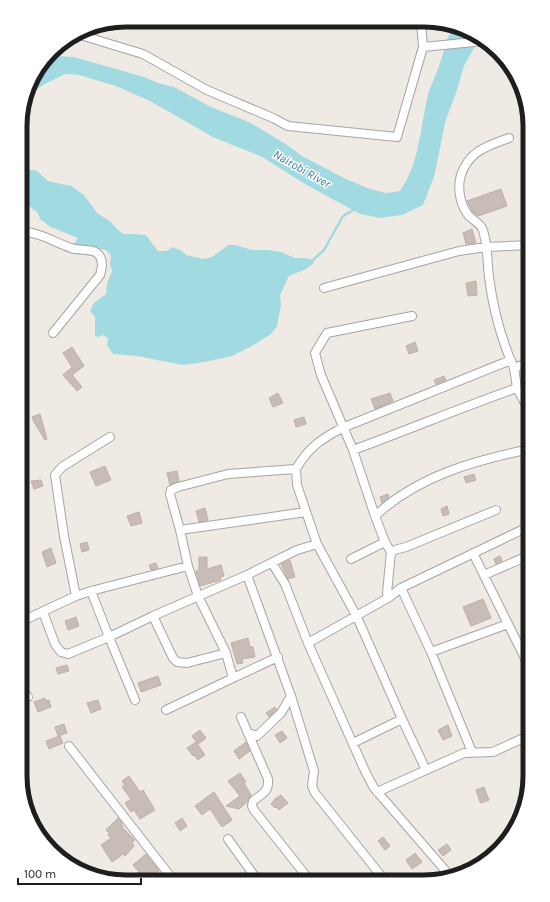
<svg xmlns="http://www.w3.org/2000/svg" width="550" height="902" font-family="Karla,sans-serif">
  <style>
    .water { fill: #a1dbe1 }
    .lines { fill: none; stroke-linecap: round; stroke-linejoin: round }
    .stream { stroke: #a1dbe1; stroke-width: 2.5 }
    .building { fill: #c8bcb7; stroke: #c3aea5 }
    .minor-casing { stroke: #a5a5a5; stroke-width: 10 }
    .minor { stroke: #fff; stroke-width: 8 }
    .labels { text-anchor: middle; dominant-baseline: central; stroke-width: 3; stroke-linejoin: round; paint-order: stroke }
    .water-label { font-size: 12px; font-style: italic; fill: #3c7a9c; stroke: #fff }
    .rim { fill: none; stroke: #1e1e1e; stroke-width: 5 }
  </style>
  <rect width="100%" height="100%" fill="#f0eae4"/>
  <path class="water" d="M452,26L479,39L464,66L456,93L446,119L434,177L423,205L402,215L380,218L360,214L305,184L262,157L213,137L150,101L116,86L79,75L65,74L45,84L26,96L31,79L46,59L57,56L74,57L144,77L158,83L174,87L211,107L251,123L287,145L302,156L346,179L370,189L386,193L400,191C420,162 420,128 428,95C430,86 435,78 438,69C443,55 447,40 452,26Z
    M27,169L37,171L48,181L71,186L84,195L98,214L110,221L117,229L123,234H134L146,235L158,251H166L173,247L182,251L186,255L203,259L212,257L226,247L228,245H235L252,250H268L281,252L295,258H305L313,260L314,263L306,269L289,276L280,295L281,305L277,326L271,334L252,346L232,356L205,362L183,365L137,356L113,354L107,345L108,338L103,335L99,337L95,336V317L90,311L94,303L106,294L107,284L112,271L110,264L111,255L106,250L74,244L78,238L51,227L41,220L37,212L28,205L21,207V170Z"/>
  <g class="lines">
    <path class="stream" d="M313,260L324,250L343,216L355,209"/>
  </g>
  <path class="building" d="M501,189L507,206L478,216L473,212L467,201Z
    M472,229L476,243L466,244L463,233Z
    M476,281L477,295L468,296L466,283Z
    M415,342L418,351L409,354L406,346Z
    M72,347L84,366L72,375L82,387L77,391L63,375L72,367L63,353Z
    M444,376L446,380L436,384L434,380Z
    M278,393L283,403L273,407L269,398Z
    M390,393L393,401L375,409L371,399Z
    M40,414L47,439L45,440L34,422L32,417Z
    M304,417L306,424L296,427L294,420Z
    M105,466L111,480L96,486L90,472Z
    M177,471L179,481L170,485L167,473Z
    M474,474L476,480L466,483L464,477Z
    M41,480L43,486L34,489L31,481Z
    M388,494L389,497L382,503L380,497Z
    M447,506L449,514L443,516L441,509Z
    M205,508L208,520L199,522L196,511Z
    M139,512L142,523L131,526L127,516Z
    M87,542L89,550L82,552L80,544Z
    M51,548L56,563L47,567L42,552Z
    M500,556L502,561L496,564L494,559Z
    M199,557H207V569L221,565L224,576L220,577L221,580L200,586L196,571L199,570Z
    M290,560L295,577L288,579L281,564Z
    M156,563L158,568L151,570L149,565Z
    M483,599L491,618L471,626L463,607Z
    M76,617L79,626L68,630L65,621Z
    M248,638L250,647H253L255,657L242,659L243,663L237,664L231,643Z
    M67,665L69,671L58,674L56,668Z
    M158,676L161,685L141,692L138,683Z
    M45,698L46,701L49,700L51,707L38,712L34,702Z
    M98,700L101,709L91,713L87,703Z
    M275,707L277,710L269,717L266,713Z
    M64,724L67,733L58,736L55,727Z
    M448,725L452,736L443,740L438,730Z
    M200,730L206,738L198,744L192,736Z
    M282,731L287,738L280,743L275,735Z
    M60,736L63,743L49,749L46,741Z
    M196,742L205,755L198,760L194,755L193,756L187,748Z
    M246,742L250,751L239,759L234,751Z
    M240,773L246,782L244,783L251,795L247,802L239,809L226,806L240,796L228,781Z
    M129,776L140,792L143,790L155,810L140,819L134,810L131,812L125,803L131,799L122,787L125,785L122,781Z
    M484,787L489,800L481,803L480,802L476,790Z
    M214,792L232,820L222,827L210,809L202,815L195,806Z
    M281,795L288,803L279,810L276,807L275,808L271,804L275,799Z
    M118,818L122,823L121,824L123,826L122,827L135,840L132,843L134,846L125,856L123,854L112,862L101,845L111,838L108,835L109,833L106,830Z
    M182,818L187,826L180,831L175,823Z
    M383,837L390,846L385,850L378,841Z
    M447,844L451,850L443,856L438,850Z
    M415,853L422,862L412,869L406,860Z
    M146,854L159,871L147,881H124L139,872L133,865Z
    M409,874L416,882H399Z"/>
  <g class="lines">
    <g class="minor-casing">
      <path id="minor" d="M77,34L143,54L207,90L273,118L288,126L397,137L423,47L421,22
        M423,47L484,41
        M509,138C487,146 469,151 461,175C457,188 460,205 469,216C473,220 479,223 482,228C488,241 487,262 489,277C493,308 501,339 514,368
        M21,233C34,229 58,244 71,248C79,251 93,248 98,254C104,260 102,268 100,275L53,333
        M324,288L459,251L486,247L530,245
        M530,413L517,388L514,368L530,362
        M353,450C408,430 462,407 517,388
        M296,469L297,485L317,544
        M375,516C418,476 473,461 530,449
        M180,530L306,512
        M391,552L398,549L406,547L496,510
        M473,553L508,624
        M351,559L385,542
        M272,563L285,584L308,643L365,771L374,788L451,877
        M188,566L180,530L170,494L171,490L178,487L228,474L296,469C308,448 321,439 342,428L511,360
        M247,575L291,696L314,771L312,786L315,793L386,882
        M484,575L530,555
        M401,588L388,598L387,593L391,552L385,542L375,516L353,450L321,375L315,353L327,333L412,316
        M91,591L109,637L153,616L173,658L177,662L187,663L226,653
        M76,596L64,536L55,475L62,467L110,437
        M43,612L55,644L61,652L68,654L109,637L135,700
        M153,616L247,575L297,550L317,544L357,617L402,719L426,770
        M20,622L76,596L91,591L188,566L198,596L226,653L233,678L278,657
        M530,642L519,646L508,624L431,652L401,588L530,526
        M308,643L388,598
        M519,646L530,668
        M431,652L472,752
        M20,687L28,697
        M166,710L233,678
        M241,717L268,779C269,792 263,793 253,801L252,806L254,810L311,882
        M248,733L257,736L281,713L291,696
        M353,743L402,719
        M69,746L174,881
        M377,792L464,753L493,752L530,735
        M228,839L258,881"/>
    </g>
    <use href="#minor" class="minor"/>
  </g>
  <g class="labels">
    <g class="water-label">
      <text transform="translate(302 169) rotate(30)">Nairobi River</text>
    </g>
  </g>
  <path d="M0 0H550V902H0ZM126 27H424A99 99 0 0 1 523 126V776A99 99 0 0 1 424 875H126A99 99 0 0 1 27 776V126A99 99 0 0 1 126 27Z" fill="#fff" fill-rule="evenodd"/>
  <path class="rim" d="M126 27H424A99 99 0 0 1 523 126V776A99 99 0 0 1 424 875H126A99 99 0 0 1 27 776V126A99 99 0 0 1 126 27Z"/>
  <path d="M18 878v6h123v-6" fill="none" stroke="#1e1e1e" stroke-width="2"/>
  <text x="24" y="878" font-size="12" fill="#1e1e1e" stroke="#ffffff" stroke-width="3" paint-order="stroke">100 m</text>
</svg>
